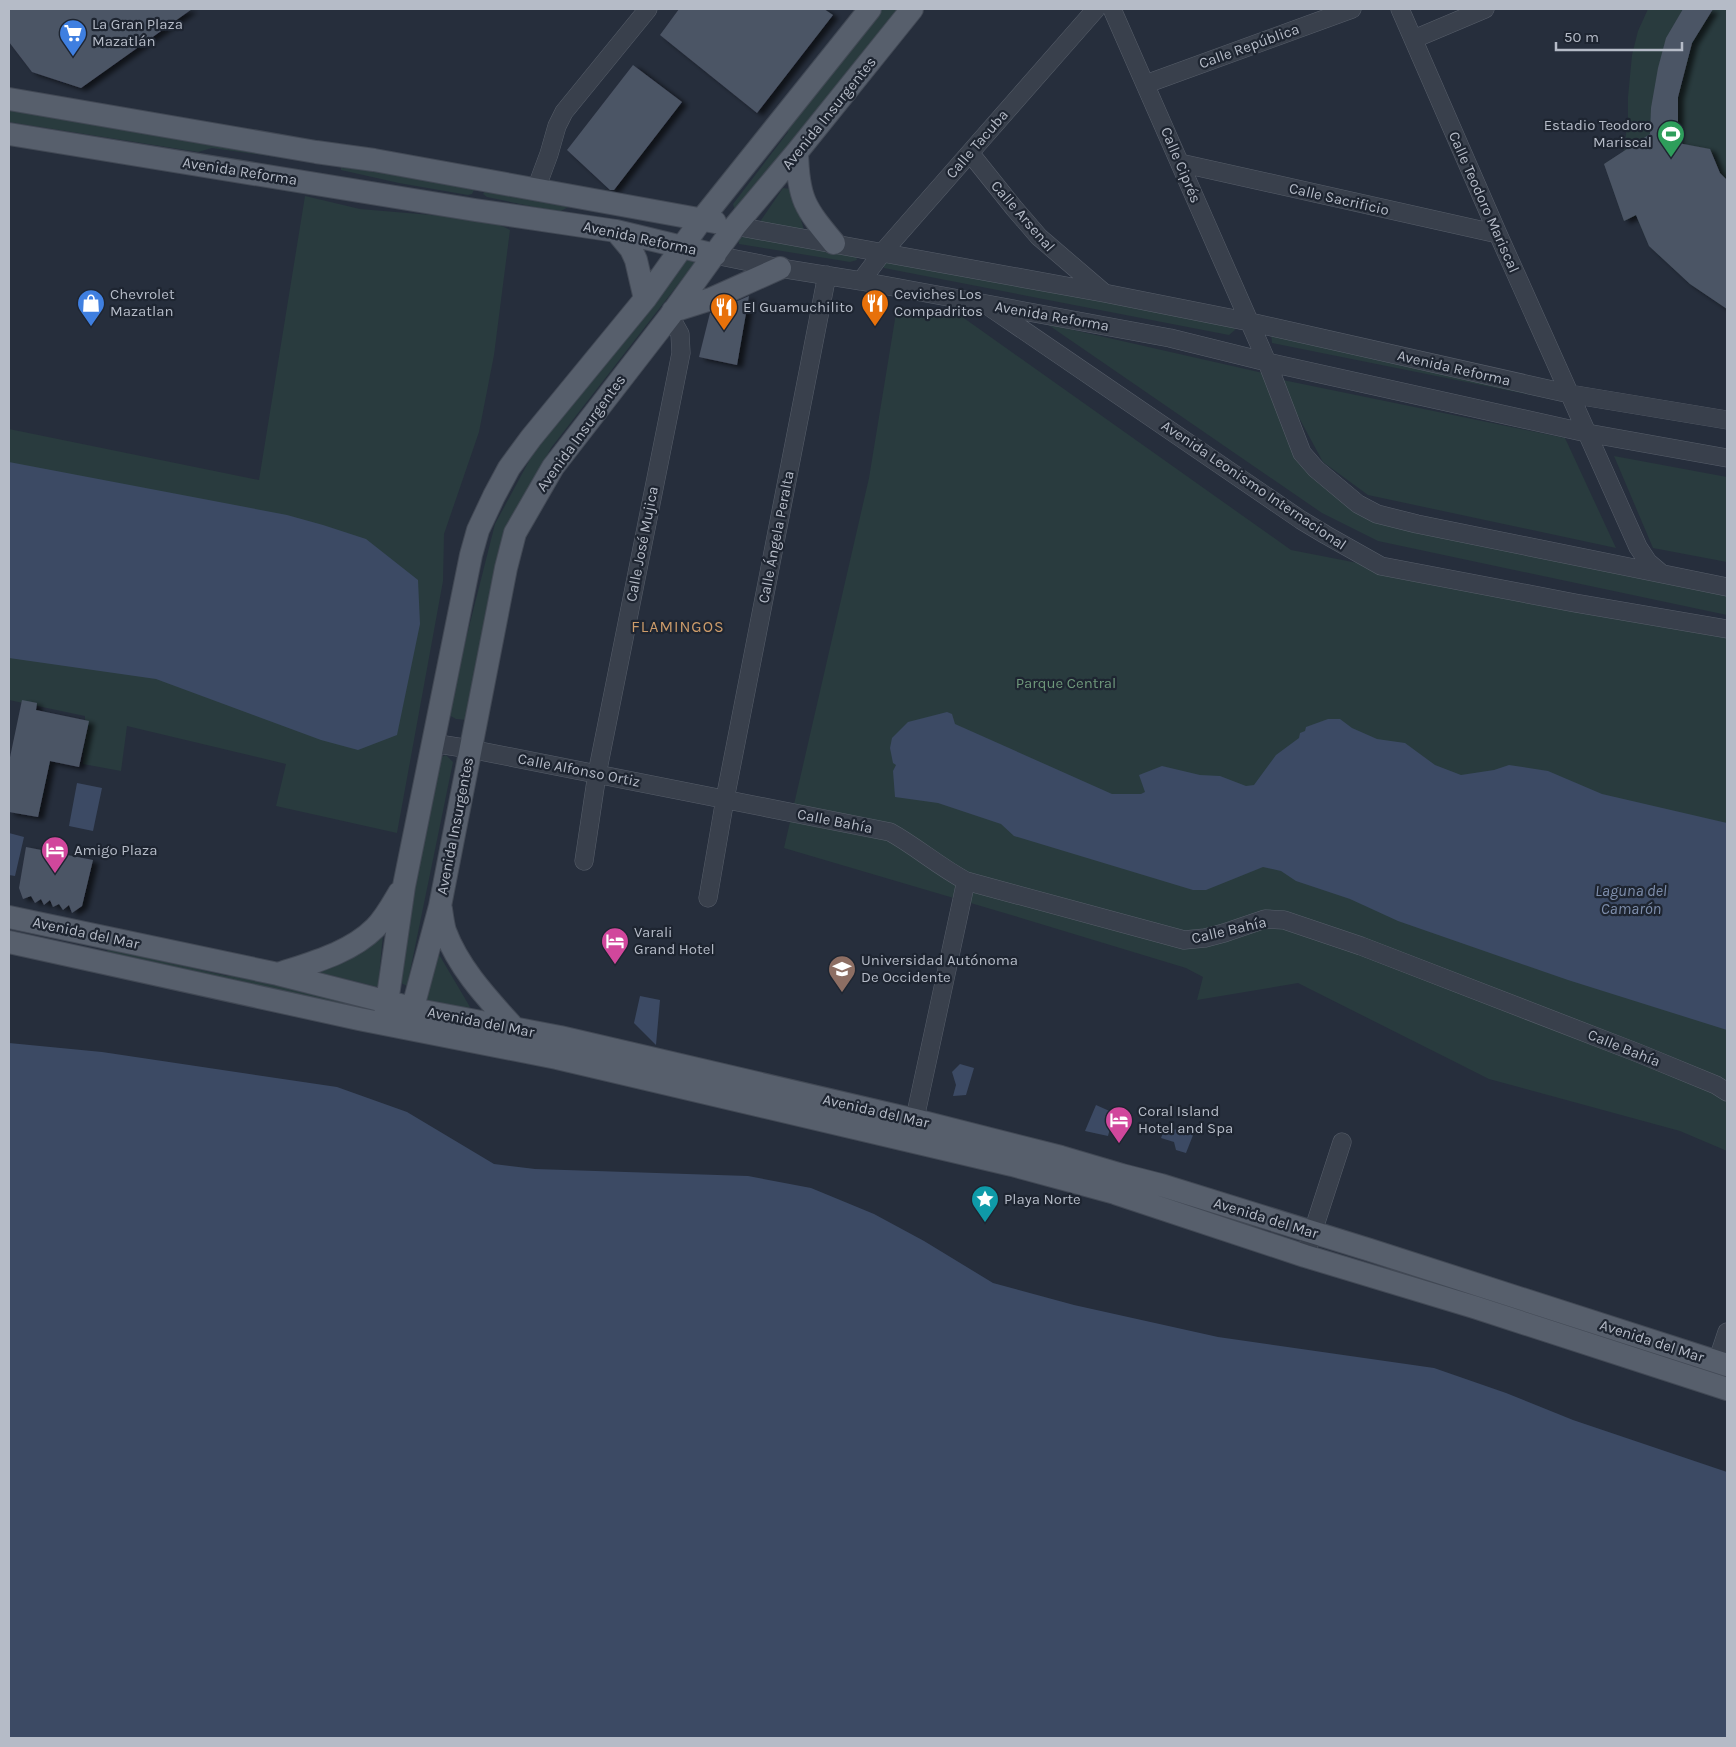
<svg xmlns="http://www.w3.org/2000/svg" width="1736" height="1747" font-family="Karla,sans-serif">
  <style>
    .green { fill: #293b3e }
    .water { fill: #3c4a64 }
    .building { fill: #4c5465; filter: url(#shadow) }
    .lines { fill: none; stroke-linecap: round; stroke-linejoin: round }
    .minor-casing { stroke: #575e6a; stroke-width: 19 }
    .major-casing { stroke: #424955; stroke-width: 24 }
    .minor { stroke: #39404c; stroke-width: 18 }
    .major { stroke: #575f6c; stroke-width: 22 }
    .labels { text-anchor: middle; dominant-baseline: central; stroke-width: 4.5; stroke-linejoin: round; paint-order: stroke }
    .poi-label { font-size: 15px; fill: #b5bbc7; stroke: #1e2531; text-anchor: start }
    .street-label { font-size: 15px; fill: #b5bbc7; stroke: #1e2531 }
    .park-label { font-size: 15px; fill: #6e977a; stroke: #1e2531 }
    .neighbourhood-label { font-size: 16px; letter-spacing: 1px; fill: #cd9c6a; stroke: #1e2531 }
    .water-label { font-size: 16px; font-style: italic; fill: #7f8fad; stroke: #1e2531 }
  </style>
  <defs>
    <filter id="shadow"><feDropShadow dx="5.5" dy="3" stdDeviation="2.5" flood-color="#0009"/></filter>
  </defs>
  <rect width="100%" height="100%" fill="#262e3c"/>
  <path class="green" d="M876,9H898L736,215L733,204L788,132V121Z
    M1648,9H1727V309L1690,284L1649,246L1636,216L1624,221L1604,164L1624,151L1628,118V97L1632,55L1638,31Z
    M9,110L290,155L291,159L212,148L198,152L9,122Z
    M341,163L474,190L472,194L468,195L399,183L341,170Z
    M783,188L792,189L804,230L759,223Z
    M485,191L572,205L559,212L487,197L483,194Z
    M305,196L360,209L490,220L510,230L494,355L479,432L444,534L443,581L397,833L276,806L286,764L127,726L121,771L83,764L85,716L9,700V429L259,480Z
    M745,236L855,254L857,260L850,262L739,244L738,239Z
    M690,246L704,251L551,448L510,525L467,720L456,719L447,714L495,524L536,448Z
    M886,258L1232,323L1235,330L1229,335L884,268L883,265Z
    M897,307L954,311L1291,550L1727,635V1151L1680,1131L1489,1079L1298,983L1197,1000L1203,977L1186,968L1021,918L784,848L869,478Z
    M1047,324L1263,373L1303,467L1373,519L1727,593V615L1378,541L1322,513Z
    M1271,332L1555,392L1551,399L1272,343Z
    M1278,379L1565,438L1616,548L1368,495L1323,462Z
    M1614,456L1727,477V562L1653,548Z
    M446,755L453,762L407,986L395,980L436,760Z
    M383,934L378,987L322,973L318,969Z
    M109,946L128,953L227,976L231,975L364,1002V1007L362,1010L108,954L107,950Z
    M434,946L470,1007L464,1010L418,997Z"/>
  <path class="water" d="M9,462L287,515L323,525L366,539L418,580L420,624L397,735L358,750L321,740L156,679L9,658Z
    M947,712L952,714L955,724L1112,794H1141L1145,792L1139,775L1162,766L1200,775L1220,776L1246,786L1254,785L1276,755L1299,738L1300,733L1305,731L1306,727L1328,719H1340L1352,728L1377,739L1405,743L1435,765L1461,775L1494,770L1509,765L1548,771L1602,794L1727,823V1030L1568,980L1398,921L1350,899L1296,881L1281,871L1263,867L1206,890H1193L1014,836L1001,824L938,803L895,797L893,771L896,765L893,763L890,748L892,738L908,722Z
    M77,783L102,788L93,831L69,826Z
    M9,833L24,837L15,876L9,875Z
    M640,996L660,1000L656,1045L634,1023Z
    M9,1043L102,1052L337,1087L407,1112L494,1164L535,1169L748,1176L811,1188L874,1214L924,1241L993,1283L1074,1305L1218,1337L1434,1368L1506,1393L1573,1420L1727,1472V1738H9Z
    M960,1064L974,1068L966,1095L953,1096L956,1085L952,1072Z
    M1096,1105L1114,1113L1108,1136L1085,1131Z
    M1189,1127L1195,1130L1186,1153L1176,1150L1174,1142L1161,1138L1165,1128L1179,1130Z"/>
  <path class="building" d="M9,9H192L81,88L32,72L9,42Z
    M679,9H824L833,15L757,113L660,35Z
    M1683,9H1713L1692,43L1678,97V143L1710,149L1720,173L1727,180V309L1690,284L1649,246L1636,215L1624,221L1604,164L1650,134L1651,108L1658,68L1666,38Z
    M633,65L682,102L614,190H610L567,150Z
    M749,296L737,365L699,357L710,313Z
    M22,700L37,703L36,710L89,721L79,767L50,761L38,817L9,812V762Z
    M26,847L93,860L82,906L72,913L69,905L63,910L59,904L53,907L50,900L44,905L41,899L35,903L31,896L23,899L19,888Z"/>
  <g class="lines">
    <g class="minor-casing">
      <path id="minor" d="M1112,9L1267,362L1302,453L1316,469L1358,504L1377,514L1417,524L1727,587
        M1400,9L1498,234L1638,547L1648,562L1661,573
        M1414,39L1485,9
        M1146,84L1352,9
        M970,153L1014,208L1039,237L1102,291
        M1180,163L1498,234
        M536,189L549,154L557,126L564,112L648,9
        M735,226L1104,293L1250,322L1570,394L1727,420
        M715,255L780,268L861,281L1170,338L1267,362L1587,433L1727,458
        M861,281L882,253L1096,9
        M991,308L1301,520L1326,535L1381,566L1575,603L1727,629
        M432,743L470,749L890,832C917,847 938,866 966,881L1184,940L1205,938L1224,933L1265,919L1284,920L1361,946L1638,1053L1716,1085L1727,1092
        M584,861L597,774L681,353L680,334L670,316
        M708,898L725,799L827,275
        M912,1132L966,881
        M1305,1256L1342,1142
        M1717,1362L1727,1332"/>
    </g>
    <g class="major-casing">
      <path id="major" d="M9,99L316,152L374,160L715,222
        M9,134L475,210L616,231L715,255
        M797,152C798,199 805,208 834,243
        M616,231L631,249L636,260L645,299
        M673,311L711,299L780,268
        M441,909C442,916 443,924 445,931C459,969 489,1000 515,1029
        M9,917L278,974L423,1011L560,1037L633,1054L915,1120L1061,1157L1122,1175L1161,1185L1370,1250L1727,1365
        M9,942L359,1019L557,1058L1012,1165L1115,1193L1305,1256L1474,1307L1727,1389
        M278,974C311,963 350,953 375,928C385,918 392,905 399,893
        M385,1016L404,886L471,555L478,530L494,496L509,468L531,438L645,299L702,219L870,9
        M409,1022L440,906L506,568L515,533L553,467L670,316L735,226L797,152L912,9"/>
    </g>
    <use href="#minor" class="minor"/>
    <use href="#major" class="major"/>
  </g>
  <defs>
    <g id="supermarket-pin" transform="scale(1.4375)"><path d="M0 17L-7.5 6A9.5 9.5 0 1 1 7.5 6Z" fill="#3f7fe0" stroke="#1e2531"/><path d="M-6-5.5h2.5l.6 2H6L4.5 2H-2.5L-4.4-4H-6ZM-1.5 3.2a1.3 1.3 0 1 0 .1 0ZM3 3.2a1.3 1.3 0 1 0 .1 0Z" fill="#fff"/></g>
    <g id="stadium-pin" transform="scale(1.4375)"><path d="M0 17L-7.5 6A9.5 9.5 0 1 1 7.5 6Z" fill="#2e9e5b" stroke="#1e2531"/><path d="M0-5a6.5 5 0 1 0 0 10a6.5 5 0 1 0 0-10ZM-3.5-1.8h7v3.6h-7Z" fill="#fff"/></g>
    <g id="shop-pin" transform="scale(1.4375)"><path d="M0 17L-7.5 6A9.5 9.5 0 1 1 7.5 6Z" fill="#3f7fe0" stroke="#1e2531"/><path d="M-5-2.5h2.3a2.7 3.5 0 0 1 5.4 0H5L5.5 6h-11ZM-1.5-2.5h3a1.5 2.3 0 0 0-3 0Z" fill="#fff"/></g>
    <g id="restaurant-pin" transform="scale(1.4375)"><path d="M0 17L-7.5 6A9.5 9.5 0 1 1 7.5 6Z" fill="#e8710a" stroke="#1e2531"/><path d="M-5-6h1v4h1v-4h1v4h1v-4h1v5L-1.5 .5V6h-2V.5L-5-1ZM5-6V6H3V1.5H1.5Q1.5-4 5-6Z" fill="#fff"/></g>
    <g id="hotel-pin" transform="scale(1.4375)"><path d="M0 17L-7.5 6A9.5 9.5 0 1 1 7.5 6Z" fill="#d1479c" stroke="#1e2531"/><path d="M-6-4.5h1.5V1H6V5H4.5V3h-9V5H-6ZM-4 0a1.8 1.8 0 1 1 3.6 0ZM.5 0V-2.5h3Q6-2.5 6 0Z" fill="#fff"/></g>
    <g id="university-pin" transform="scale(1.4375)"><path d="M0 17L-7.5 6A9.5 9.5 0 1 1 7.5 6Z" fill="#8d6e63" stroke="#1e2531"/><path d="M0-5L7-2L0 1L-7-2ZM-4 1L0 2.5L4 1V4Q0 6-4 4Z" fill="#fff"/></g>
    <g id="sight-pin" transform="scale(1.4375)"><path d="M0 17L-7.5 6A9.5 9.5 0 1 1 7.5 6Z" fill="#0f9aa8" stroke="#1e2531"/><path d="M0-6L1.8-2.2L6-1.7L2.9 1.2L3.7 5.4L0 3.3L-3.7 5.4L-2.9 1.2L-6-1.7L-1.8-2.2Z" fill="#fff"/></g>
  </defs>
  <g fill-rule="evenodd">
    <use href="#supermarket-pin" x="73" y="33"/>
    <use href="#stadium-pin" x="1671" y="134"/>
    <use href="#shop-pin" x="91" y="303"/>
    <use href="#restaurant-pin" x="875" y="303"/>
    <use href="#restaurant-pin" x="724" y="307"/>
    <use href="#hotel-pin" x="55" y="850"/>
    <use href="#hotel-pin" x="615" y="941"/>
    <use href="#university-pin" x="842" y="969"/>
    <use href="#hotel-pin" x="1119" y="1120"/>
    <use href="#sight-pin" x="985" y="1199"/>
  </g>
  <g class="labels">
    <g class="poi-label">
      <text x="92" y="24">La Gran Plaza<tspan x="92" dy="17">Mazatlán</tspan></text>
      <text x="1652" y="125" text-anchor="end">Estadio Teodoro<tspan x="1652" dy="17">Mariscal</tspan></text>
      <text x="110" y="294">Chevrolet<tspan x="110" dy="17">Mazatlan</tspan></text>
      <text x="894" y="294">Ceviches Los<tspan x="894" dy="17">Compadritos</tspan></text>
      <text x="743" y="307">El Guamuchilito</text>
      <text x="74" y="850">Amigo Plaza</text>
      <text x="634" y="932">Varali<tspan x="634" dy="17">Grand Hotel</tspan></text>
      <text x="861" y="960">Universidad Autónoma<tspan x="861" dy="17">De Occidente</tspan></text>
      <text x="1138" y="1111">Coral Island<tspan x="1138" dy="17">Hotel and Spa</tspan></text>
      <text x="1004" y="1199">Playa Norte</text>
    </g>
    <g class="street-label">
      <text transform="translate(1249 46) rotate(-20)">Calle República</text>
      <text transform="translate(829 113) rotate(-51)">Avenida Insurgentes</text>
      <text transform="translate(977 144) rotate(-49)">Calle Tacuba</text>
      <text transform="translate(1181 165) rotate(67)">Calle Ciprés</text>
      <text transform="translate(240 171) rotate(9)">Avenida Reforma</text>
      <text transform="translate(1339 199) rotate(13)">Calle Sacrificio</text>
      <text transform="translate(1484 202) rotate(66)">Calle Teodoro Mariscal</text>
      <text transform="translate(1023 216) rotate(49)">Calle Arsenal</text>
      <text transform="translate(640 238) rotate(12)">Avenida Reforma</text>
      <text transform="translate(1052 316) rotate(10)">Avenida Reforma</text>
      <text transform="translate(1454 368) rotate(13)">Avenida Reforma</text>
      <text transform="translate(581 433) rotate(-54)">Avenida Insurgentes</text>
      <text transform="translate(1254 485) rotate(34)">Avenida Leonismo Internacional</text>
      <text transform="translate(776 537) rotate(-79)">Calle Ángela Peralta</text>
      <text transform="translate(642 544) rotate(-79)">Calle José Mujica</text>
      <text transform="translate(579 770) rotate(11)">Calle Alfonso Ortiz</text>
      <text transform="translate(835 821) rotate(11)">Calle Bahía</text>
      <text transform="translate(455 826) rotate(-79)">Avenida Insurgentes</text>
      <text transform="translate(1229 930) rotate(-13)">Calle Bahía</text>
      <text transform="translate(86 933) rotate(12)">Avenida del Mar</text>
      <text transform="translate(481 1022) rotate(11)">Avenida del Mar</text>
      <text transform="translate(1624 1048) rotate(22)">Calle Bahía</text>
      <text transform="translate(876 1111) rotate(13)">Avenida del Mar</text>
      <text transform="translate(1266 1218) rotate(17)">Avenida del Mar</text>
      <text transform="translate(1652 1341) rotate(18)">Avenida del Mar</text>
    </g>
    <g class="park-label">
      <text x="1066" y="683">Parque Central</text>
    </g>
    <g class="neighbourhood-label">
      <text x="678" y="626">FLAMINGOS</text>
    </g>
    <g class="water-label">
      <text x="1631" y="890">Laguna del<tspan x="1631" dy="18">Camarón</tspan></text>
    </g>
  </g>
  <rect width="1736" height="1747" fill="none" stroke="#b5bbc7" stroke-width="20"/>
  <path d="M1556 42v8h126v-8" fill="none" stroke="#b5bbc7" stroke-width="2.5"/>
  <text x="1564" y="42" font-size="15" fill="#b5bbc7" stroke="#1e2531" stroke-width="4" paint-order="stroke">50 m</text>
</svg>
